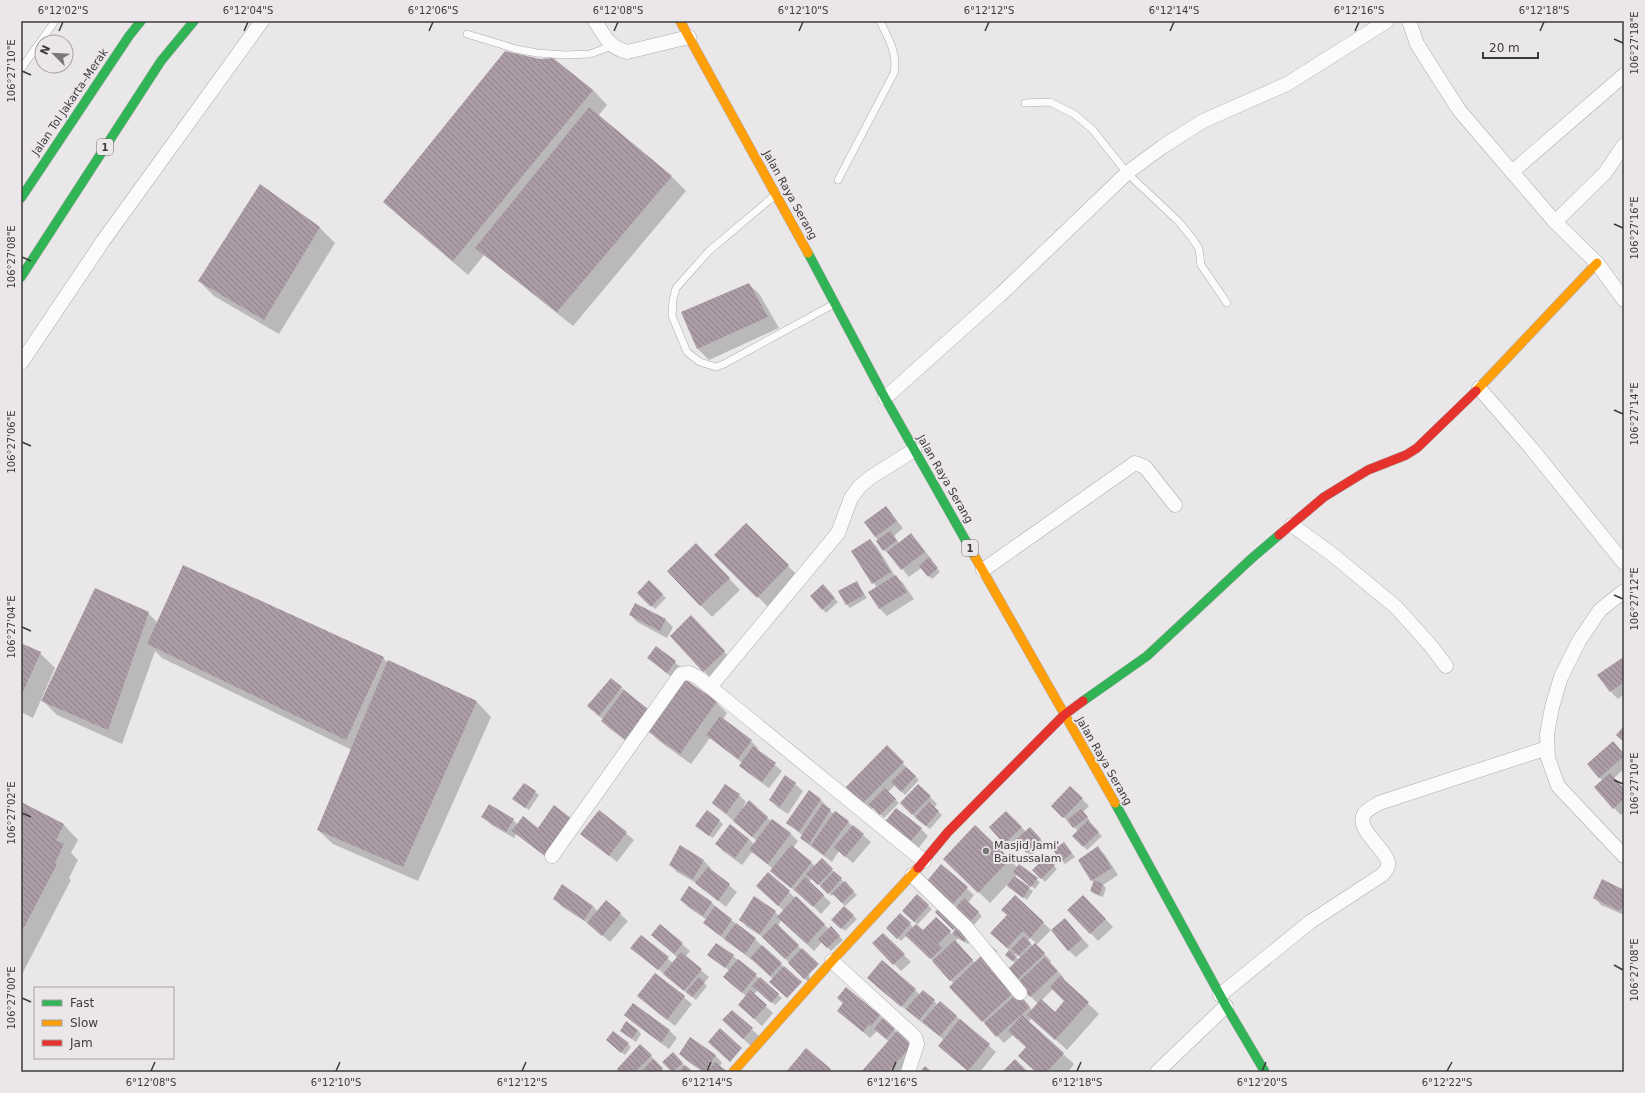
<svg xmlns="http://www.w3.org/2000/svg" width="1645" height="1093" font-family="'DejaVu Sans',sans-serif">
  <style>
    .shadow { fill: #0003; fill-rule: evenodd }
    .building { fill: url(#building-back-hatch) }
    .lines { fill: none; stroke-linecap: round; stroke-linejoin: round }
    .lane-casing { stroke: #adaaac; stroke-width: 8 }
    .street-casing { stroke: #adaaac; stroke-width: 15 }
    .fast-casing { stroke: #adaaac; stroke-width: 10 }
    .slow-casing { stroke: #adaaac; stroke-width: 10 }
    .jam-casing { stroke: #adaaac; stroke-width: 10 }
    .lane { stroke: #fcfbfc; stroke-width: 7 }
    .street { stroke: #fcfbfc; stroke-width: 14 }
    .fast { stroke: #30b455; stroke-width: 9 }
    .slow { stroke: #ff9f0a; stroke-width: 9 }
    .jam { stroke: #e5322d; stroke-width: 9 }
    .ticks { fill: none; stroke: #3c3a3b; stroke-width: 1.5 }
    .poi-dot { fill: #797778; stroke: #ebe6e9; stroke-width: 1.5 }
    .labels { text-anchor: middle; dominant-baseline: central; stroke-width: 4; stroke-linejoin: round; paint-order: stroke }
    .shield { fill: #ebe6e9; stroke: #706e6f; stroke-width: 1 }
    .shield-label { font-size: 10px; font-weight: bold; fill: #3c3a3b }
    .street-label { font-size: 11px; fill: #3c3a3b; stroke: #ebe6e9 }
    .poi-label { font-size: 11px; fill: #3c3a3b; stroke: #ebe6e9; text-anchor: start }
    .neatline { fill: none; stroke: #3c3a3b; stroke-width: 1.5 }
    .ticks-label { font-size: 10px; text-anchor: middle; fill: #3c3a3b }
  </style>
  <defs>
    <pattern id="building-back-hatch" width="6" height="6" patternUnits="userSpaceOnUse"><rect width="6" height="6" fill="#ab9ca5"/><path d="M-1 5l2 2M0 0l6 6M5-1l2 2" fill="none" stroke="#8c8088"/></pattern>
  </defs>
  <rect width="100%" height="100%" fill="#eae7e9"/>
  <path class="shadow" d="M553,59L593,90L607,105L598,116L672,177L686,191L573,326L484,255L468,275L399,216L385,202L540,60Z
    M260,185L320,228L335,243L279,334L214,296L199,281Z
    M749,284L760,295L779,328L709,360L698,349L683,313Z
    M886,508L903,528L894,536L899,543L911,535L918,542L932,560L931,561L940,572L932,579L921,568L909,577L889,553H888L884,550L875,536Z
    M746,524L799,577L769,608L716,555Z
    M870,540L877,547L895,576L903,583L914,599L887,616L880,609L870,593L877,588L853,551Z
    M707,555L740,590L712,617L668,572Z
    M649,582L666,598L655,609L638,593Z
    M857,583L867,598L850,608L846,604Z
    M823,586L838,602L826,613L811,596Z
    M635,604L666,620L673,627L667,638L637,622L630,614Z
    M148,613L157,622L383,658L388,663L389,661L477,702L491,717L418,881L333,844L318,830L352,750L162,658L155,651L122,744L57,715L43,701Z
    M699,624L731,659L711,678L704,671Z
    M21,644L40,653L55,668L33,718L21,712Z
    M656,647L683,669L675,680L648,658Z
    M1624,661V694L1618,699L1611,692Z
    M622,688L648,710L632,746L609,728L602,721L603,719L596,714Z
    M716,702L727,713L723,719L751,741L758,748L757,750L782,771L769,788L748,773L740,765L742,763L710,738L691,764L659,741L648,730Z
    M887,747L919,780L905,795L895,785L888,792L899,803L884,818L874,807L871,810L848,787Z
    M1620,750L1624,754V769L1614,778L1624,789V812L1621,815L1614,808L1603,781L1599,777Z
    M786,776L803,791L788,814L777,807L770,800Z
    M524,784L539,795L529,810L514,799Z
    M918,785L937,804L934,808L942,815L930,829L920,822L901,803Z
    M1070,787L1089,806L1083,812L1090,821L1088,822L1102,836L1087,850L1074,836L1078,831L1052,806Z
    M809,792L821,800L828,807L827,808L834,814L835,812L848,822L871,842L853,863L839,851L832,862L809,845L801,838L803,836L788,823Z
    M739,795L746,802L742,809L743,810L749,802L771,821L772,820L791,834L798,841L793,848L815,866L822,860L857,895L845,906L834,894L832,896L812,878L809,882L831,903L821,914L800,893L799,894L778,878L771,871L773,869L752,852L742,865L723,851L716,844L749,839L754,844L757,841L713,803Z
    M21,803L64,825L78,840L71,853L78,860L69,878L71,880L21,976Z
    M599,811L634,840L617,862L582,834Z
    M707,811L723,824L713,838L700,829Z
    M482,816L513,820L518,825L538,829L553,862L516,834L514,838L490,824Z
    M1014,819L1026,832L1030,828L1044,843L1031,856L1019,843L1012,850L990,827Z
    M975,827L1017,867L1040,882L1035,889L1017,875L1014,877L1033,891L1027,900L1007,885L990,903L956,870Z
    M921,829L928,836L917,850L892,830Z
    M1067,847L1075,857L1065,864L1062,861Z
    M1098,848L1105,855L1118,875L1103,885L1106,888L1103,897L1094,894L1091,891L1094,882L1092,880Z
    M1046,858L1057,869L1045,882L1034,870Z
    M704,861L711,868L710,869L737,892L726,907L696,883L677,872L670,864Z
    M942,866L974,895L968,903L982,916L973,926L957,907L935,889Z
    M768,873L829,929L831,928L843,940L831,951L822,942L814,951L781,920L778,926L802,950L812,986L766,939L747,927L740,919L775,912L779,916L784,911L757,886Z
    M563,886L593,906L598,912L606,902L628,921L610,942L592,926L561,906L554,898Z
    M690,888L712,903L719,910L755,939L788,971L773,979L753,959L752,960L712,930L704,923L707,920L688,907L681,900Z
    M1624,891V915L1601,905L1594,897Z
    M917,896L932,909L917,925L923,931L936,918L953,935L956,931L936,912L940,908L971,940L968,944L958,938L955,942L975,963L1025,1002L1032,1010L1038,1004L1007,971L1015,963L1006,955L1010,951L992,933L1008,916L1015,897L1051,930L1036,945L1051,961L1050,963L1064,978L1063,980L1099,1014L1067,1050L1032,1018L1028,1022L1074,1064L1068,1072H1036L1027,1048L1013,1035L1004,1043L950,987L954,984L933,961L907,935L901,941L887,928L900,914L914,928L917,924L903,911ZM1030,938L1036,943L1033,946L1028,941ZM1016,953L1021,958L1019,960L1014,956ZM1053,989L1065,1001L1055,1013L1041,1001Z
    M1090,903L1113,927L1098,941L1069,910Z
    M844,907L857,919L845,931L833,920Z
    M1065,919L1089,946L1076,957L1068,950Z
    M660,925L690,951L685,957L709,977L704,983L707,986L696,1000L632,948L641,937L673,963L677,957L652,935Z
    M883,934L911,962L901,971L874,943Z
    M716,944L733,956L782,998L775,1005L758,990L753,995L773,1013L762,1026L739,1005L746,996L725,977L730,971L708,955Z
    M989,944L997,951L995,954L987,947Z
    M655,974L692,1004L675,1026L638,996Z
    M875,985L915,990L920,995L923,991L938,1005L956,1016L996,1052L980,1072H969L939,1046L944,1040Z
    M633,1004L670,1031L677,1038L669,1049L632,1022L625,1015Z
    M732,1011L759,1036L751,1046L731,1028Z
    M838,1011L879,1015L911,1046L902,1072H863L889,1042L877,1031L870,1038Z
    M638,1030L641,1034L636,1042L621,1031Z
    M610,1043L628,1044L631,1047L625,1055Z
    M640,1045L658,1063L657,1064L665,1072H621Z
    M673,1054L691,1072H674L664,1062Z
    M680,1054L715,1055L722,1063L720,1066L727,1072H703L687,1061Z"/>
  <path class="building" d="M505,51L540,59L553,58L593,90L453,261L383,202Z
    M589,107L672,176L557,312L475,248Z
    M260,184L320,227L264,320L198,281Z
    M749,283L768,317L697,349L681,312Z
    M886,506L897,521L875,537L864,522Z
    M746,523L789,565L757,598L714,555Z
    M890,531L897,540L883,551L876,541Z
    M911,533L925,552L901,570L887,552Z
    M870,539L891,572L872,584L851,551Z
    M696,543L730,578L700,606L667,571Z
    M929,557L938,568L928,577L919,566Z
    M183,565L384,657L346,740L147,644Z
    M896,575L907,592L879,609L868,592Z
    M649,580L663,594L651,607L637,593Z
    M857,581L864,595L846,605L838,591Z
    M823,584L835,598L822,610L810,596Z
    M95,588L149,612L108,730L41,701Z
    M635,603L666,619L660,631L629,615Z
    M691,615L725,651L703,672L670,636Z
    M21,643L41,652L21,696Z
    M656,646L676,661L667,673L647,658Z
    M1622,658L1624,661V682L1610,692L1597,675Z
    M388,660L477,701L403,867L317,830Z
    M611,678L622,687L599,716L587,706Z
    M683,678L717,701L680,754L646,730Z
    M624,690L648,709L625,739L601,721Z
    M720,716L752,740L738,759L706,735Z
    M1624,726V742L1616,735Z
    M1613,741L1624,754V756L1599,778L1587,764Z
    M887,745L904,762L863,803L846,787Z
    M753,746L776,763L762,782L739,766Z
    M906,767L916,776L901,792L891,782Z
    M1610,773L1624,789V799L1613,809L1594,787Z
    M785,775L796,783L780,807L769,800Z
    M524,783L536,791L525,808L512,799Z
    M725,784L740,794L726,814L712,803Z
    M918,784L931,796L912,815L900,803Z
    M1070,786L1083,798L1063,818L1051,806Z
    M885,788L896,799L880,815L869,804Z
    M809,790L821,799L799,832L786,823Z
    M749,800L768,817L752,837L733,821Z
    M21,802L64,824L56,840L64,844L55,863L57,864L21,933Z
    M929,802L939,811L926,826L915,817Z
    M489,804L514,819L506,832L481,817Z
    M822,804L831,809L809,844L800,838Z
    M554,805L572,819L545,856L512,831L523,816L538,828Z
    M896,808L922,828L909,843L884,823Z
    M1081,809L1088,817L1073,828L1067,820Z
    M599,810L627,832L609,856L580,834Z
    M707,810L720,820L709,836L695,826Z
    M835,811L849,821L824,855L811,845Z
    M1006,811L1022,827L1004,844L989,827Z
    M772,819L791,833L768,864L749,850Z
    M1088,820L1099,832L1083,847L1072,836Z
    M730,824L749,839L735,858L715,844Z
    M853,825L864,834L845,857L834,847Z
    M975,825L1010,859L978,893L943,859Z
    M1030,827L1041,839L1027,853L1015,841Z
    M1064,842L1072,853L1061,862L1053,850Z
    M680,845L704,860L693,879L669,865Z
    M791,845L812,862L791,888L770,871Z
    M1098,846L1112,868L1091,881L1078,860Z
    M1046,857L1055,865L1041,879L1032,870Z
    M822,858L833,869L818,885L806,874Z
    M941,864L968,887L953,904L927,881Z
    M1019,864L1038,878L1031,887L1013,872Z
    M708,867L730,884L718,901L695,883Z
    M834,871L842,878L828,894L820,886Z
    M768,872L790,891L778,906L756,886Z
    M1014,876L1030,887L1023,898L1007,886Z
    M805,877L824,895L813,907L794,890Z
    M1602,879L1624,890V903L1620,911L1593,898Z
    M1094,880L1103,884L1100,895L1090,891Z
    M845,881L854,891L842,903L832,893Z
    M562,884L593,906L584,920L553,899Z
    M689,886L712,902L703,916L680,900Z
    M917,894L929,905L914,922L902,911Z
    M1015,895L1044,922L1030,938L1023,931L1007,948L990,933L1007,915L1001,910Z
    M1083,895L1106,919L1090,934L1067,910Z
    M754,896L776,911L760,934L739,920Z
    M796,896L825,924L807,944L777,917Z
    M964,898L979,912L969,923L954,910Z
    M606,900L621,913L602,936L587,923Z
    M715,906L732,919L721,936L703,923Z
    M844,906L854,915L841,929L831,920Z
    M940,907L958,924L953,930L935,912Z
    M900,913L911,923L897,939L886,928Z
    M936,917L951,931L938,944L942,948L930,959L905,935L916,924L923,930Z
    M1065,918L1082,939L1068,951L1051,930Z
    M736,923L756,938L745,954L724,939Z
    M776,923L799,945L785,959L762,937Z
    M660,924L683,943L674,954L651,935Z
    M831,926L840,936L827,948L818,939Z
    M956,928L968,936L964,942L952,934Z
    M883,933L905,954L893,965L872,943Z
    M641,935L669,957L658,970L630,948Z
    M1024,936L1031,943L1018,956L1011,949Z
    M955,940L973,960L950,981L932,961Z
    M716,943L734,955L725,968L707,955Z
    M1035,943L1045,953L1016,981L1006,971Z
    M762,945L782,963L770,976L750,958Z
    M802,948L819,964L804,979L788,963Z
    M1009,950L1017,957L1012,961L1005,955Z
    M681,952L702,969L684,991L663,974Z
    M981,956L1015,991L982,1022L949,987Z
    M1045,957L1058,971L1030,997L1017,983Z
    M738,959L757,974L742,993L723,977Z
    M882,960L916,989L901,1007L867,978Z
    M784,966L802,982L787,998L769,982Z
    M655,973L685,996L667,1020L637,996Z
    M1060,976L1089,1002L1055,1040L1027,1015L1041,999L1055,1012L1064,1001L1050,987Z
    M699,977L705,982L692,997L686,992Z
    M760,977L779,994L771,1003L752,986Z
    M846,987L880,1015L871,1026L869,1024L863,1032L837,1011L843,1003L837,998Z
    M750,990L767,1005L754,1019L738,1005Z
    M923,990L935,1000L919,1020L906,1009Z
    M1018,993L1030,1007L996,1037L984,1023Z
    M940,1001L957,1016L940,1036L922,1022Z
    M633,1003L670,1030L661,1043L624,1015Z
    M732,1010L753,1028L743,1039L722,1020Z
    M1022,1015L1064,1053L1047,1072H1036L1018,1056L1026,1047L1008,1031Z
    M883,1018L895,1029L886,1039L874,1029Z
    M960,1019L990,1044L968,1071L938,1046Z
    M626,1021L638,1030L632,1039L620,1031Z
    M720,1028L742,1048L730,1062L708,1042Z
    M613,1031L629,1043L621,1053L606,1040Z
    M897,1031L912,1045L888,1072H861Z
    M690,1037L716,1055L704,1072L679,1054Z
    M640,1044L652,1055L635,1072H620L617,1069Z
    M806,1048L831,1069L828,1072H786Z
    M673,1052L683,1063L672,1072L662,1062Z
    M653,1059L663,1068L660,1072H641Z
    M1015,1059L1028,1072H1002Z
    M715,1062L728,1072H707Z
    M685,1065L691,1070L689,1072H679Z
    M925,1066L932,1072H920Z"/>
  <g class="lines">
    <g class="lane-casing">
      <path id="lane" d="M467,34L516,49L537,53L565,55L590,54L612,46
        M21,69L55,21
        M1025,103L1050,102L1074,114L1092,129L1127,173L1178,221L1192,238L1199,249L1201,265L1227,303
        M838,180L894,73C898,53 888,38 880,21
        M774,196L709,251L676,288L673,300L672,316L687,352L700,362L716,367L724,364L834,304"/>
    </g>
    <g class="street-casing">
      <path id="street" d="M595,21C605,36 608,47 627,52L689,37
        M1409,21L1417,44L1459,110L1555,222L1597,263L1624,300
        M1512,172L1624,75
        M1555,222L1605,173L1624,145
        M21,363L103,241L262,21
        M1479,388L1531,448L1624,563
        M885,398L1000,295L1127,173L1162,147L1203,121L1287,84L1387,21
        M1292,525L1333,555L1396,607L1431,646L1446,666
        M983,570L1135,463L1145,467L1175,505
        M1624,591L1600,610L1579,641L1561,677L1552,707L1547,734L1548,758L1558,786L1624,856
        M710,687L838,533L851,498L860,486L871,477L914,450
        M552,856L681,674L689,673L699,678L924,861
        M912,875L966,927L1020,993
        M832,961L915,1037L917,1044L908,1072
        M1220,995L1310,922L1382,875C1385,872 1389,867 1388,862C1385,848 1355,829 1364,814C1367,809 1375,806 1379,803L1547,748
        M1157,1072L1226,1006"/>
    </g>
    <g class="fast-casing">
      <path id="fast" d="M21,198L129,36L141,21
        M808,253L885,398L975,557
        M21,277L161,61L194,21
        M1083,701L1147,656L1251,559L1279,535
        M1115,803L1226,1006L1265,1072"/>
    </g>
    <g class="slow-casing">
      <path id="slow" d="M680,21L808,253
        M1476,391L1597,263
        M975,557L1115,803
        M733,1072L832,961L918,868"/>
    </g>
    <g class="jam-casing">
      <path id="jam" d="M1279,535L1324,497L1368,470L1406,455L1417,448L1476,391
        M918,868L948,832L1064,715L1083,701"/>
    </g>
    <use href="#lane" class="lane"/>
    <use href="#street" class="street"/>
    <use href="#fast" class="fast"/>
    <use href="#slow" class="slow"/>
    <use href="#jam" class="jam"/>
  </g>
  <path class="ticks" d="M59,31L63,22M244,31L248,22M429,31L433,22M614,31L618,22M799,31L803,22M985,31L989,22M1170,31L1174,22M1355,31L1359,22M1540,31L1544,22M1614,39L1623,43M22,71L31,75M1614,224L1623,228M22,257L31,261M1614,410L1623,414M22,442L31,446M1614,595L1623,599M22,627L31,631M1614,780L1623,784M22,813L31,817M1614,965L1623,970M22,998L31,1002M151,1071L155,1062M336,1071L340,1062M522,1071L526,1062M707,1071L711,1062M892,1071L896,1062M1077,1071L1081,1062M1262,1071L1266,1062M1447,1071L1452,1062"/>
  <circle class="poi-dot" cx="986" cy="851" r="4"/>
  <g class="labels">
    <g class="shield">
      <rect x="97" y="139" width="16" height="16" rx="3"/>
      <rect x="962" y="540" width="16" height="16" rx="3"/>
    </g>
    <g class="shield-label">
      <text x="105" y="147">1</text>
      <text x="970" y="548">1</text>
    </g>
    <g class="street-label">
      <text transform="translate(70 102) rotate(-56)">Jalan Tol Jakarta–Merak</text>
      <text transform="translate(790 195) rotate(61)">Jalan Raya Serang</text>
      <text transform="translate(945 479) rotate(60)">Jalan Raya Serang</text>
      <text transform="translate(1104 761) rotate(60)">Jalan Raya Serang</text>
    </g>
    <g class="poi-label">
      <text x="994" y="845">Masjid Jami'<tspan x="994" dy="13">Baitussalam</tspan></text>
    </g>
  </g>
  <rect width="1645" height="1093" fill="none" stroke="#ebe6e9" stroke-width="44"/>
  <rect x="34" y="987" width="140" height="72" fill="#ebe6e9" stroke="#a5a1a3"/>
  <rect x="42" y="1000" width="20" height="6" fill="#30b455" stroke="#a5a1a3"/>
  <text x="70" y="1007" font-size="12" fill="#3c3a3b">Fast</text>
  <rect x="42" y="1020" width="20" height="6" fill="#ff9f0a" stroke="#a5a1a3"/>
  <text x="70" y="1027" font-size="12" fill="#3c3a3b">Slow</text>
  <rect x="42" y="1040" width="20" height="6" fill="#e5322d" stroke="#a5a1a3"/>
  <text x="70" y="1047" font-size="12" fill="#3c3a3b">Jam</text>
  <g transform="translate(54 54) rotate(294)"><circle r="19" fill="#ebe6e9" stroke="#a5a1a3"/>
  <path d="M0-3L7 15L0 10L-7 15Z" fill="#797778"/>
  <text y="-6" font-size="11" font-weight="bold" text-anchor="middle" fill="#3c3a3b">N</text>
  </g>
  <path d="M1483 52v6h55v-6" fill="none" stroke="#3c3a3b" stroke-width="2"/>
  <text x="1489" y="52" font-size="12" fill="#3c3a3b" stroke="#ebe6e9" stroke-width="3" paint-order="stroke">20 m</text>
  <rect x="22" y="22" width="1601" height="1049" class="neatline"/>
  <g class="ticks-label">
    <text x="63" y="14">6°12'02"S</text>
    <text x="248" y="14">6°12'04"S</text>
    <text x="433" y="14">6°12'06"S</text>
    <text x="618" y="14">6°12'08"S</text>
    <text x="803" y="14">6°12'10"S</text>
    <text x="989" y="14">6°12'12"S</text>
    <text x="1174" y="14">6°12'14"S</text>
    <text x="1359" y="14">6°12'16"S</text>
    <text x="1544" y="14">6°12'18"S</text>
    <text transform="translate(1634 43) rotate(-90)" y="4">106°27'18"E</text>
    <text transform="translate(11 71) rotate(-90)" y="4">106°27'10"E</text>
    <text transform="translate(1634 228) rotate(-90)" y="4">106°27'16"E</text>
    <text transform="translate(11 257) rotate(-90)" y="4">106°27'08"E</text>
    <text transform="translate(1634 414) rotate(-90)" y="4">106°27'14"E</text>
    <text transform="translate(11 442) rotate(-90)" y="4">106°27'06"E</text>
    <text transform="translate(1634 599) rotate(-90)" y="4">106°27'12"E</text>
    <text transform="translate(11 627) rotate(-90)" y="4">106°27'04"E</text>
    <text transform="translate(1634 784) rotate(-90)" y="4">106°27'10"E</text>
    <text transform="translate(11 813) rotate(-90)" y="4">106°27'02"E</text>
    <text transform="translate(1634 970) rotate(-90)" y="4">106°27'08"E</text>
    <text transform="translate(11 998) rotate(-90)" y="4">106°27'00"E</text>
    <text x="151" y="1086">6°12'08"S</text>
    <text x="336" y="1086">6°12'10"S</text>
    <text x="522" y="1086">6°12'12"S</text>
    <text x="707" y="1086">6°12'14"S</text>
    <text x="892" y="1086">6°12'16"S</text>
    <text x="1077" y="1086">6°12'18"S</text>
    <text x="1262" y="1086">6°12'20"S</text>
    <text x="1447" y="1086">6°12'22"S</text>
  </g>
</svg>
